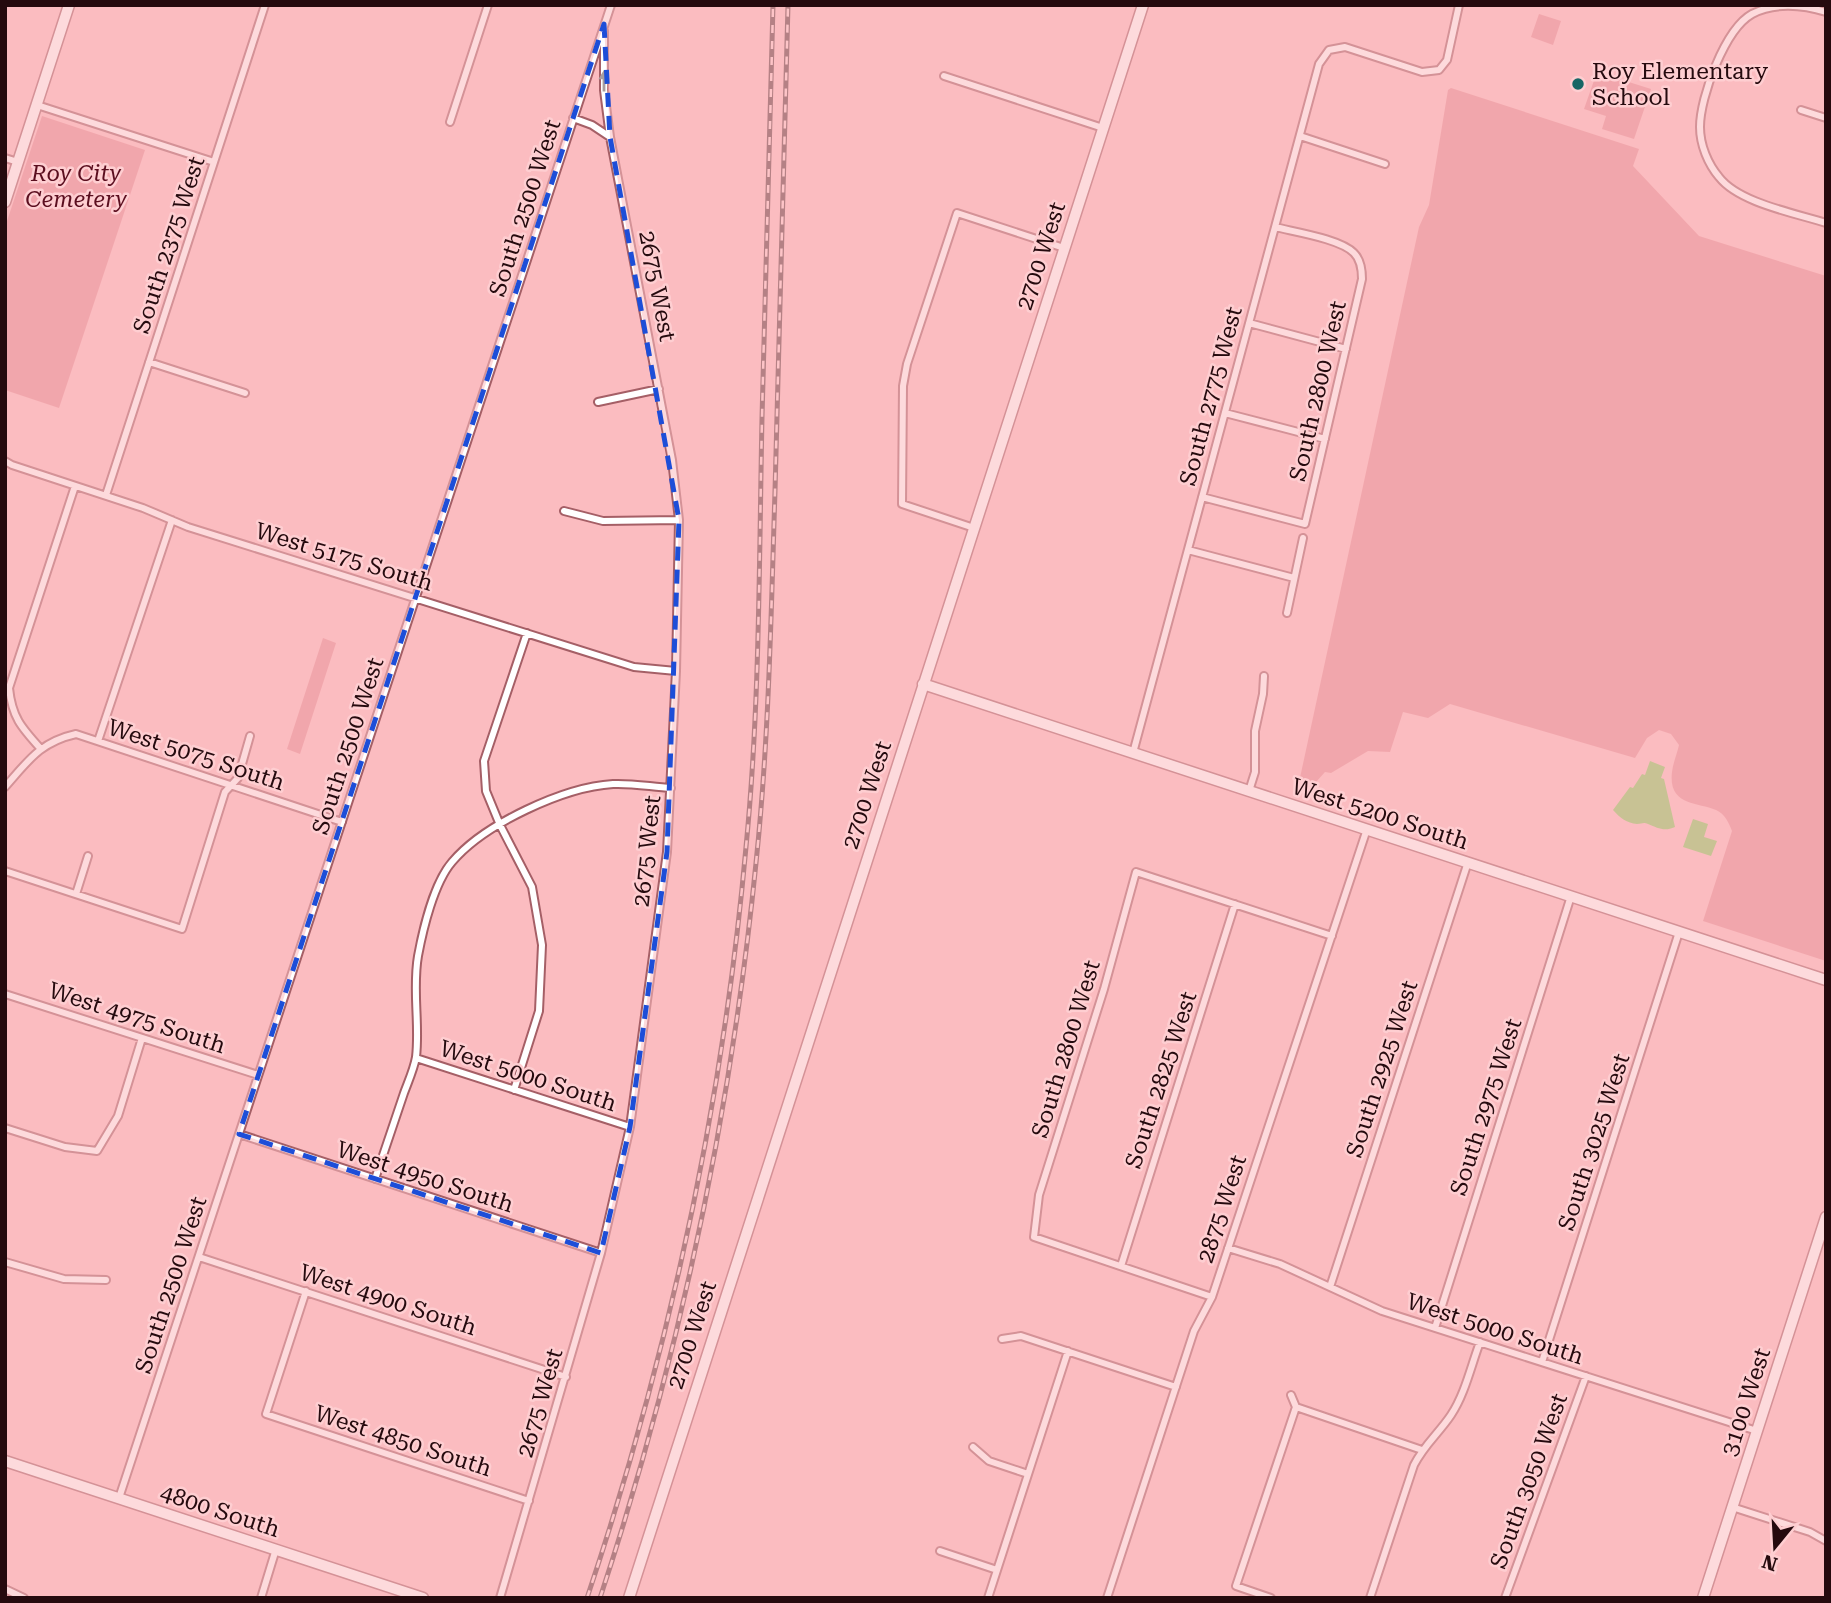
<svg xmlns="http://www.w3.org/2000/svg" width="1831" height="1603" font-family="'Roboto Serif',serif">
  <style>
    .green { fill: #e58d95 }
    .water { fill: #8bca61 }
    .lines { fill: none; stroke-linecap: round; stroke-linejoin: round }
    .street-casing { stroke: #a55f66; stroke-width: 10 }
    .secondary-casing { stroke: #a55f66; stroke-width: 13 }
    .street { stroke: #fff; stroke-width: 6 }
    .secondary { stroke: #fff; stroke-width: 10 }
    .rail-casing { stroke: #603b3f; stroke-width: 5 }
    .rail { stroke: #feced1; stroke-width: 2.5; stroke-dasharray: 8; stroke-linecap: butt }
    .oneway { fill: #a89d9f }
    .marked { fill: none; stroke: #1d4ed8; stroke-width: 5; stroke-dasharray: 14 9; stroke-linejoin: round }
    .poi-dot { fill: #176665; stroke: #feced1; stroke-width: 2.5 }
    .labels { text-anchor: middle; dominant-baseline: central; stroke-width: 5; stroke-linejoin: round; paint-order: stroke }
    .poi-label { font-size: 23px; fill: #250a0e; stroke: #feced1; text-anchor: start }
    .park-label { font-size: 23px; font-style: italic; fill: #5b0e1f; stroke: #feced1 }
    .street-label { font-size: 23px; fill: #250a0e; stroke: #feced1 }
  </style>
  <rect width="100%" height="100%" fill="#fbbcc0"/>
  <path class="green" d="M1539,14L1561,21L1553,45L1531,37Z
    M1597,72L1651,89L1634,139L1602,129L1606,116L1584,109Z
    M1451,88L1639,149L1633,166L1699,236L1826,276V961L1703,921L1732,831C1729,823 1725,814 1716,810C1697,802 1668,806 1672,772C1673,763 1677,754 1679,745L1671,734L1659,730L1647,738L1635,758L1450,704L1428,718L1403,712L1390,752L1368,751L1331,773L1325,772L1308,791L1298,787L1419,227L1429,205L1448,90Z
    M42,116L145,150L59,408L5,390V227Z
    M323,638L336,643L300,754L287,749Z"/>
  <path class="water" d="M1650,761L1665,767L1661,778L1664,779L1675,827C1664,832 1658,828 1648,824C1643,822 1642,824 1637,824C1627,823 1620,818 1613,810L1630,787L1633,788L1642,774L1645,775Z
    M1693,819L1708,824L1704,837L1717,841L1711,856L1683,847Z"/>
  <g class="lines">
    <g class="street-casing">
      <path id="street" d="M1826,12C1803,5 1774,2 1752,14C1725,29 1700,97 1700,127C1700,145 1708,164 1719,177C1739,203 1795,213 1826,223
        M604,31V90L610,137
        M944,76L1103,128
        M37,105L214,162
        M1801,110L1826,118
        M450,122L488,5
        M1300,136L1385,164
        M5,158L18,162
        M1249,323L1346,349
        M149,362L245,393
        M598,402L659,389
        M1225,413L1325,439
        M5,461L12,465L143,508L188,527L634,667L676,671
        M106,495L265,5
        M1202,497L1305,524L1362,279C1362,270 1361,260 1354,253C1341,239 1295,232 1275,227
        M564,511L603,521L679,520
        M974,528L902,504L903,386L907,364L957,213L1064,248
        M1188,550L1294,578
        M1287,613L1303,538
        M98,741L172,520
        M40,748C21,727 12,717 9,688L75,486
        M1133,753L1319,64L1329,50L1345,47L1422,72L1439,70L1447,60L1459,5
        M5,787C28,761 40,742 76,734L342,822
        M1249,791L1255,772V731L1263,694L1264,676
        M5,871L182,929L225,792L238,778L250,736
        M76,894L88,856
        M5,994L258,1075
        M416,1058L630,1127
        M514,1090L539,1011L542,945L532,887L500,825L486,791L484,761L527,633
        M5,1128L65,1147L97,1151L118,1116L142,1038
        M239,1134L601,1253
        M375,1179C385,1150 394,1122 404,1093C408,1082 414,1069 416,1057C420,1024 412,990 418,956C423,929 434,883 452,862C484,824 564,787 613,784C632,783 652,787 671,788
        M1228,1248L1280,1264L1382,1311L1757,1431
        M199,1257L566,1377
        M5,1262L64,1279L106,1280
        M1121,1266L1235,904
        M1330,1287L1468,862
        M306,1291L266,1414L529,1501
        M1212,1297L1034,1237L1039,1195L1104,989L1136,872L1332,936
        M1435,1328L1571,896
        M1002,1339L1021,1336L1176,1387
        M1542,1362L1679,932
        M1291,1395L1296,1407
        M1296,1407L1422,1450
        M973,1447L989,1461L1028,1474
        M119,1498L611,5
        M1732,1507L1810,1532L1826,1541
        M940,1551L997,1570
        M1236,1586L1296,1407
        M1236,1586L1271,1598
        M5,1589L24,1598
        M261,1598L276,1549
        M500,1598L601,1253L630,1127L667,852L676,671L679,520L672,460L610,137L592,125L573,118
        M988,1598L1068,1351
        M1107,1598L1194,1331L1212,1297L1367,829
        M1370,1598L1414,1465C1424,1445 1439,1433 1451,1415C1465,1394 1471,1366 1480,1342
        M1505,1598L1586,1376"/>
    </g>
    <g class="secondary-casing">
      <path id="secondary" d="M5,202L69,5
        M923,684L1826,980
        M5,1461L423,1598
        M629,1598L1143,5
        M1703,1598L1826,1217"/>
    </g>
    <use href="#street" class="street"/>
    <use href="#secondary" class="secondary"/>
    <g class="rail-casing">
      <path id="rail" d="M587,1598C669,1354 723,1103 746,847C760,704 759,561 762,418C765,280 770,143 773,5
        M600,1598C679,1359 731,1113 756,863C769,739 771,615 775,491C779,329 784,167 788,5"/>
    </g>
    <use href="#rail" class="rail"/>
  </g>
  <defs><path id="oneway-solid" d="M-6-.8H1V-3.2L6.5 0L1 3.2V.8H-6Z" transform="scale(1.75)"/></defs>
  <use class="oneway" href="#oneway-solid" transform="translate(604 81) rotate(-90)"/>
  <path d="M0 0H1831V1603H0ZM604,24L610,137L679,520L667,852L630,1127L601,1253L239,1134Z" fill="#fbbcc0" fill-opacity=".55" fill-rule="evenodd"/>
  <path class="marked" d="M604,24L610,137L679,520L667,852L630,1127L601,1253L239,1134Z"/>
  <circle class="poi-dot" cx="1578" cy="84" r="7"/>
  <g class="labels">
    <g class="poi-label">
      <text x="1592" y="71">Roy Elementary<tspan x="1592" dy="26">School</tspan></text>
    </g>
    <g class="park-label">
      <text x="76" y="173">Roy City<tspan x="76" dy="26">Cemetery</tspan></text>
    </g>
    <g class="street-label">
      <text transform="translate(525 208) rotate(-72)">South 2500 West</text>
      <text transform="translate(169 245) rotate(-72)">South 2375 West</text>
      <text transform="translate(1041 256) rotate(-72)">2700 West</text>
      <text transform="translate(657 286) rotate(79)">2675 West</text>
      <text transform="translate(1318 391) rotate(-77)">South 2800 West</text>
      <text transform="translate(1211 396) rotate(-75)">South 2775 West</text>
      <text transform="translate(344 557) rotate(17)">West 5175 South</text>
      <text transform="translate(348 746) rotate(-72)">South 2500 West</text>
      <text transform="translate(196 755) rotate(18)">West 5075 South</text>
      <text transform="translate(867 795) rotate(-72)">2700 West</text>
      <text transform="translate(1380 814) rotate(18)">West 5200 South</text>
      <text transform="translate(647 851) rotate(-84)">2675 West</text>
      <text transform="translate(137 1018) rotate(18)">West 4975 South</text>
      <text transform="translate(1066 1049) rotate(-73)">South 2800 West</text>
      <text transform="translate(1382 1069) rotate(-72)">South 2925 West</text>
      <text transform="translate(528 1076) rotate(18)">West 5000 South</text>
      <text transform="translate(1161 1080) rotate(-72)">South 2825 West</text>
      <text transform="translate(1486 1107) rotate(-72)">South 2975 West</text>
      <text transform="translate(1594 1142) rotate(-72)">South 3025 West</text>
      <text transform="translate(425 1177) rotate(18)">West 4950 South</text>
      <text transform="translate(1222 1209) rotate(-72)">2875 West</text>
      <text transform="translate(171 1285) rotate(-72)">South 2500 West</text>
      <text transform="translate(388 1300) rotate(18)">West 4900 South</text>
      <text transform="translate(1495 1329) rotate(18)">West 5000 South</text>
      <text transform="translate(692 1335) rotate(-72)">2700 West</text>
      <text transform="translate(1746 1402) rotate(-72)">3100 West</text>
      <text transform="translate(540 1403) rotate(-74)">2675 West</text>
      <text transform="translate(403 1441) rotate(18)">West 4850 South</text>
      <text transform="translate(1529 1481) rotate(-70)">South 3050 West</text>
      <text transform="translate(220 1511) rotate(18)">4800 South</text>
    </g>
  </g>
  <rect width="1831" height="1603" fill="none" stroke="#250a0e" stroke-width="14"/>
  <g transform="translate(1775 1547) rotate(198)" stroke="#feced1" stroke-width="5" paint-order="stroke">
  <path d="M0-5L12 26L0 18L-12 26Z" fill="#250a0e"/>
  <text y="-10" font-size="19" font-weight="bold" text-anchor="middle" fill="#250a0e">N</text>
  </g>
</svg>
